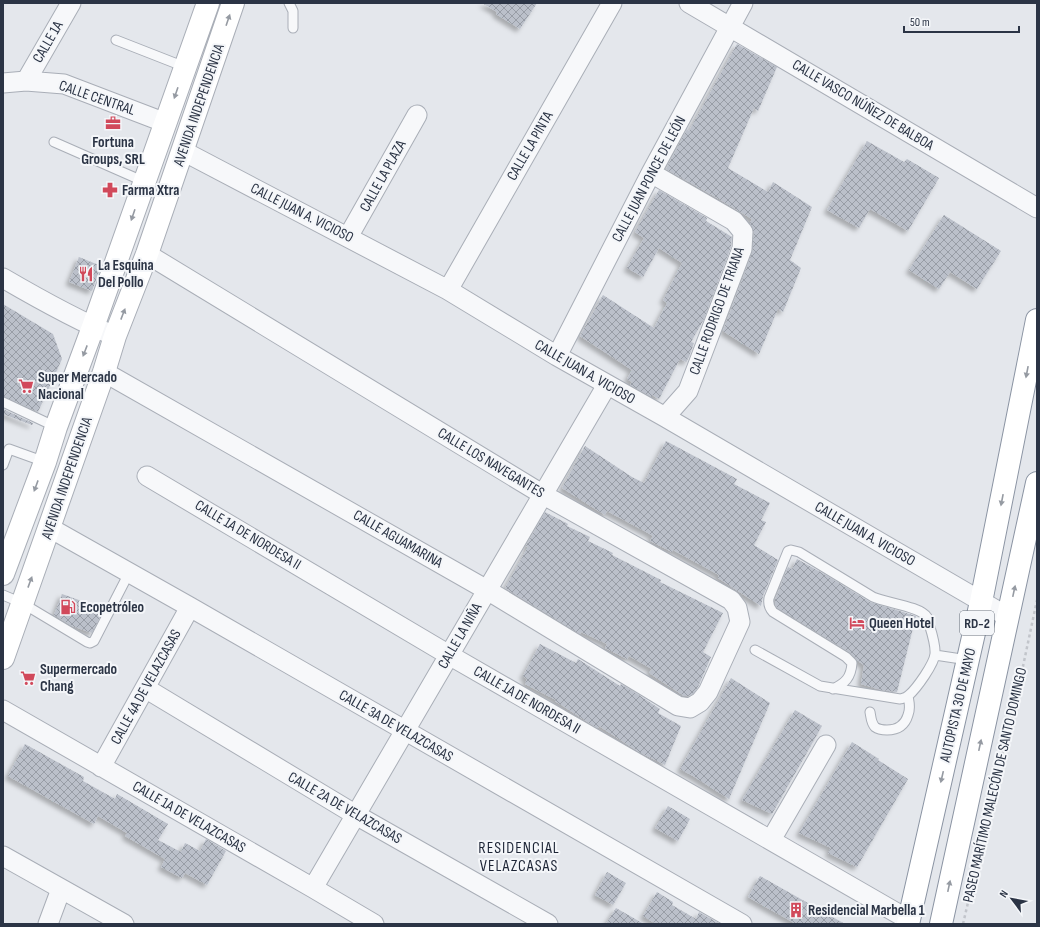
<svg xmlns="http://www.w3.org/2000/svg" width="1040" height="927" font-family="'Sofia Sans Condensed',sans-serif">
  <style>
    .building { fill: url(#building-cross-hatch); filter: url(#shadow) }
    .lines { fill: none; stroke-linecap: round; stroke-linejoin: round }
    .service-casing { stroke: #a9aeb7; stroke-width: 11 }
    .minor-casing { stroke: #a9aeb7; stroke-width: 21 }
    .secondary-casing { stroke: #a9aeb7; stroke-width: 24 }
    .trunk-casing { stroke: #8b94a3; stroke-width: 24 }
    .path { stroke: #c2c5cb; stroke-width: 2.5; stroke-dasharray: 3 3; stroke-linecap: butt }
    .service { stroke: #f7f8fa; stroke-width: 9 }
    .minor { stroke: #f7f8fa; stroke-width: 19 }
    .secondary { stroke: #fff; stroke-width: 22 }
    .trunk { stroke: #fff; stroke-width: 22 }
    .oneway { fill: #959aa2 }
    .labels { text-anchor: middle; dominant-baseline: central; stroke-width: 4; stroke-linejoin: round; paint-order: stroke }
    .shield { fill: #f4f6f9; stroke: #676e7b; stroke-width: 1 }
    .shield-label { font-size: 14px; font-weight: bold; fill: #2b3445 }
    .street-label { font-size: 15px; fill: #2b3445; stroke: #f4f6f9 }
    .poi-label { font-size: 15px; font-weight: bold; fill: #2b3445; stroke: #f4f6f9; text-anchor: start }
    .neighbourhood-label { font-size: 16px; letter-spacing: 1px; fill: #1d2536; stroke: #f4f6f9 }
  </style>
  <defs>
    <pattern id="building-cross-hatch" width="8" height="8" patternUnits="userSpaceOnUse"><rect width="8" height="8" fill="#bbc0ca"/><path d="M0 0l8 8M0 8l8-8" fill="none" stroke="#989da6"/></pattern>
    <filter id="shadow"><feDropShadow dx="-3.5" dy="3.5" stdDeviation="2" flood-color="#0004"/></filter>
  </defs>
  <rect width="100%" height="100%" fill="#e4e7ec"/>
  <path class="building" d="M482,3H537L520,29L496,14L497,12Z
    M737,44L777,67L758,111L754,108L728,168L768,192L773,182L812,207L790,260L801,268L783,312L778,309L759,354L723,331L752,253L754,233L750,223L752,219L719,199L666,169L687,129L689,131Z
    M867,141L904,162L907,159L939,178L908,231L870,209L859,228L827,210Z
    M659,190L707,218L706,221L732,237L731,247L704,319L691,342L694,343L689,357L686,362L680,359L659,399L652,395V397L630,385L632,382L627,379L632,370L580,336L603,295L654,328L667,303L663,300L682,263L659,248L643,277L627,268L644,238L635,232Z
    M944,215L1001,251L977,289L950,272L939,289L909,270Z
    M79,257L101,266L92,291L69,282Z
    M3,304L53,334L62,359L38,412L3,396Z
    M3,409L33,423L32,425L3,414Z
    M666,441L737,479L734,484L770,503L761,520L766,522L754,545L778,560L763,596L761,606L718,578L719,575L673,550L672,552L650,541L653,536L648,533L607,511L605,515L562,488L585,446L632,477L644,483Z
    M545,512L568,524L567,526L590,537L588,541L613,553L612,555L661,580L660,582L723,613L703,652L711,657L698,687L693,694L688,696H684L649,673L652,669L629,656L627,659L605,648L607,644L581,632L580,634L505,588L528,547L526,546Z
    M797,559L826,575L870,602L916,616L897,692L881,690L861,684L864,665L858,661L849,652L776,607L775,603V600L788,567L792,569Z
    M62,594L104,609L92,633L72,626L54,615Z
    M540,644L576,663L578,659L620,686L621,684L633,691L660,709L658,713L681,726L665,765L639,752L599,726L598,728H597L555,701L556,700L525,684L527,679L523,676Z
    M731,678L770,703L729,799L693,776L680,769Z
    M795,710L822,726L772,814L742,800Z
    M852,742L879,759L878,760L908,779L857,867L828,853L831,848L799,833Z
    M25,744L84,777L83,781L115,799L117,794L168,824L158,840L181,852L185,843L200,851L206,839L226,851L207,885L185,873L182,878L161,867L165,859L125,836L127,833L98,816L94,824L8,776Z
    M668,806L690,819L678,841L655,828Z
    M607,872L626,883L613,905L595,895Z
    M760,876L845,924H796L748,897Z
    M657,892L673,902L672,905L696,919L699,912L720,924H656L643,916Z
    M616,908L644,924H606Z"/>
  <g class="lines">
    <g class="service-casing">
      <path id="service" d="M289,3L293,11V28
        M116,40L185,67
        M54,142L145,182
        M3,402L56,427
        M3,465L9,449L45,462
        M3,595L22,603L87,642L90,643L94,641L129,573
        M755,650L820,686L900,699C904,698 906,698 909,695C917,688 934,664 935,654C936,643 930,628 927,617C920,606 886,603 873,597L799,552L791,550L788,551L769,598C768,604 769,608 773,612L846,657L852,663C851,678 845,683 833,689
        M935,655L968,660
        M870,712C871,717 871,723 875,727C879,730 883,730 887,730C898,730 905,725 908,715C911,708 909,702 908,696"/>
    </g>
    <g class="minor-casing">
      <path id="minor" d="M689,3L1037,208
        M26,81L71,3
        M3,83L26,81L64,84L166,123
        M183,151L448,290L557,356L665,417L1008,617
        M651,173L734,221L743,232L742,249L688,391L665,417
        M348,237L417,115
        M3,278C39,299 76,320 115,336
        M448,290L612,3
        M557,356L651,173L743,3
        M104,372L487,590L678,706L690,708L700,702L708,692L740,622L737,608L731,600L542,494L147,254
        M147,476L449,655L909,920
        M50,528L190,607L742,924
        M145,688L356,815L548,924
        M3,710L313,888L374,924
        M101,767L190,607
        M771,840L826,745
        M3,856L124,924
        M313,888L607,385
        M48,924L61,889"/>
    </g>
    <g class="secondary-casing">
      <path id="secondary" d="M3,574L45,462L56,427L93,327L208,3
        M3,658L104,372L115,336L147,254L233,3"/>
    </g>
    <g class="trunk-casing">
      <path id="trunk" d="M908,924L981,602L1037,320
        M941,924L1037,483"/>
    </g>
    <path class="path" d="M963,924L1022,671L1037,600"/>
    <use href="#service" class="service"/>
    <use href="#minor" class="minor"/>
    <use href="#secondary" class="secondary"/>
    <use href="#trunk" class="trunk"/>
  </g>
  <defs><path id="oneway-solid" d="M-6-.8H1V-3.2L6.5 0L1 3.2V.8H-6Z"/></defs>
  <g class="oneway">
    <use href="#oneway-solid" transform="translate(228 20) rotate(-71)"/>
    <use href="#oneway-solid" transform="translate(176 93) rotate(109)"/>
    <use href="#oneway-solid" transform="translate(133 215) rotate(109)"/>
    <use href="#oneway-solid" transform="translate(123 314) rotate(-69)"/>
    <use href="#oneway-solid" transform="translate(85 351) rotate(111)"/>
    <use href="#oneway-solid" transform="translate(1027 372) rotate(101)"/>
    <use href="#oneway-solid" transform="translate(36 486) rotate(110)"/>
    <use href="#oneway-solid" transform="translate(1002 500) rotate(101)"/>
    <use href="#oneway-solid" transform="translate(30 582) rotate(-70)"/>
    <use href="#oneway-solid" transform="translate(1014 591) rotate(-78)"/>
    <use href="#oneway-solid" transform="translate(980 745) rotate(-78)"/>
    <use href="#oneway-solid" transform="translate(942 777) rotate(103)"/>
    <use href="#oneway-solid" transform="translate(949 886) rotate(-78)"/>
  </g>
  <defs>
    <g id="office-bare" transform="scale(1.2)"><path d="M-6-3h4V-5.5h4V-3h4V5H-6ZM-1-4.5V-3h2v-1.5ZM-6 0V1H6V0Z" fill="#d1495b" stroke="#f4f6f9" stroke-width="2.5" paint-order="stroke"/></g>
    <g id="pharmacy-bare" transform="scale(1.2)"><path d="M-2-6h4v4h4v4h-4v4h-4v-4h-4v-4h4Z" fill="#d1495b" stroke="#f4f6f9" stroke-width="2.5" paint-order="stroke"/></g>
    <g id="restaurant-bare" transform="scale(1.2)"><path d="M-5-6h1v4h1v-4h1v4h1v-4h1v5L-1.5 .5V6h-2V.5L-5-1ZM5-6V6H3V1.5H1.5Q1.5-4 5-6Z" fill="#d1495b" stroke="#f4f6f9" stroke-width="2.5" paint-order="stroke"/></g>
    <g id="supermarket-bare" transform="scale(1.2)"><path d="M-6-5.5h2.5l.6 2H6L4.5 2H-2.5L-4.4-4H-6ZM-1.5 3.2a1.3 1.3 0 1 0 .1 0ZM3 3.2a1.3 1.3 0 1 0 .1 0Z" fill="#d1495b" stroke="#f4f6f9" stroke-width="2.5" paint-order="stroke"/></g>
    <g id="fuel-bare" transform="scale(1.2)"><path d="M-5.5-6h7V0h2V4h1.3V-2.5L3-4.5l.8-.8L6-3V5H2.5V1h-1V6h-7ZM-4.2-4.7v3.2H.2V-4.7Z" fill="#d1495b" stroke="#f4f6f9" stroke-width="2.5" paint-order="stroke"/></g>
    <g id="hotel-bare" transform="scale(1.2)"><path d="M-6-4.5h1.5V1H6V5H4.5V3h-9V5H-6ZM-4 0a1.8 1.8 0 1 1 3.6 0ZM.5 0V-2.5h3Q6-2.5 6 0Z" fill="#d1495b" stroke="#f4f6f9" stroke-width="2.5" paint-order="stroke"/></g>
    <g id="building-bare" transform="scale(1.2)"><path d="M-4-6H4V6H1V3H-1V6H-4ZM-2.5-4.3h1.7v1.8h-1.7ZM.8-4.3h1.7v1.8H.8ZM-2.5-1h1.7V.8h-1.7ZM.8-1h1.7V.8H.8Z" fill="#d1495b" stroke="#f4f6f9" stroke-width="2.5" paint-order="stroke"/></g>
  </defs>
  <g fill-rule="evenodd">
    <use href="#office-bare" x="113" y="123"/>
    <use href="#pharmacy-bare" x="110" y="190"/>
    <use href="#restaurant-bare" x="86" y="274"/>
    <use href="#supermarket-bare" x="26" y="386"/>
    <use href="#fuel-bare" x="68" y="607"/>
    <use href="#hotel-bare" x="857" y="623"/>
    <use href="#supermarket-bare" x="28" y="678"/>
    <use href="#building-bare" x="796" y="910"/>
  </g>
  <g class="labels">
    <rect class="shield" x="960" y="611" width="34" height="24" rx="3"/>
    <g class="shield-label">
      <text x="977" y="623">RD-2</text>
    </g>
    <g class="street-label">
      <text transform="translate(48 42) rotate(-60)">CALLE 1A</text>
      <text transform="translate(97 98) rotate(19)">CALLE CENTRAL</text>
      <text transform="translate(199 105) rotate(-71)">AVENIDA INDEPENDENCIA</text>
      <text transform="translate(863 105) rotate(31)">CALLE VASCO NÚÑEZ DE BALBOA</text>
      <text transform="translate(530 146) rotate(-60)">CALLE LA PINTA</text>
      <text transform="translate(383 176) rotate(-61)">CALLE LA PLAZA</text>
      <text transform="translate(649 179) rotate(-62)">CALLE JUAN PONCE DE LEÓN</text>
      <text transform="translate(302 213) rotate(27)">CALLE JUAN A. VICIOSO</text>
      <text transform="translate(717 311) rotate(-70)">CALLE RODRIGO DE TRIANA</text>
      <text transform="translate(585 372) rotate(30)">CALLE JUAN A. VICIOSO</text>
      <text transform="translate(491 463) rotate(31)">CALLE LOS NAVEGANTES</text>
      <text transform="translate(67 478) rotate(-71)">AVENIDA INDEPENDENCIA</text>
      <text transform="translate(865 534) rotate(30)">CALLE JUAN A. VICIOSO</text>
      <text transform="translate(248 535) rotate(31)">CALLE 1A DE NORDESA II</text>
      <text transform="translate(398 539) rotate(30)">CALLE AGUAMARINA</text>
      <text transform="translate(460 636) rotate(-60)">CALLE LA NIÑA</text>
      <text transform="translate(146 687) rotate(-61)">CALLE 4A DE VELAZCASAS</text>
      <text transform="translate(527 700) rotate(30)">CALLE 1A DE NORDESA II</text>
      <text transform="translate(958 705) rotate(-77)">AUTOPISTA 30 DE MAYO</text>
      <text transform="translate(396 726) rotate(30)">CALLE 3A DE VELAZCASAS</text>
      <text transform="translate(995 785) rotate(-77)">PASEO MARÍTIMO MALECÓN DE SANTO DOMINGO</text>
      <text transform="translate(345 808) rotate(30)">CALLE 2A DE VELAZCASAS</text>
      <text transform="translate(189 817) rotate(30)">CALLE 1A DE VELAZCASAS</text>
    </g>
    <g class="poi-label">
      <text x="113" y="142" text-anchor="middle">Fortuna<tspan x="113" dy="17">Groups, SRL</tspan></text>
      <text x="122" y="190">Farma Xtra</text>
      <text x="98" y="265">La Esquina<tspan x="98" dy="17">Del Pollo</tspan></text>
      <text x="38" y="377">Super Mercado<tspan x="38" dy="17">Nacional</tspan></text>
      <text x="80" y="607">Ecopetróleo</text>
      <text x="869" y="623">Queen Hotel</text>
      <text x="40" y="669">Supermercado<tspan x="40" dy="17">Chang</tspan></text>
      <text x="808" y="910">Residencial Marbella 1</text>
    </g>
    <g class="neighbourhood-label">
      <text x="519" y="848">RESIDENCIAL<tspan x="519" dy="18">VELAZCASAS</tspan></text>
    </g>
  </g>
  <rect width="1040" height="927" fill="none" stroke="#2b3445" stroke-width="8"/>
  <g transform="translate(1012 899) rotate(302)" stroke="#f4f6f9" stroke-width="3" paint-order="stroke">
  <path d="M0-3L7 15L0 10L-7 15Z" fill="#2b3445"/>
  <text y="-6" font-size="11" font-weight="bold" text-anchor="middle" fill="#2b3445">N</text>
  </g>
  <path d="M904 26v6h115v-6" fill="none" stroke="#2b3445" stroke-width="2"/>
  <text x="910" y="26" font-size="12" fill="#2b3445" stroke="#f4f6f9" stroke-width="3" paint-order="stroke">50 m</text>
</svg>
